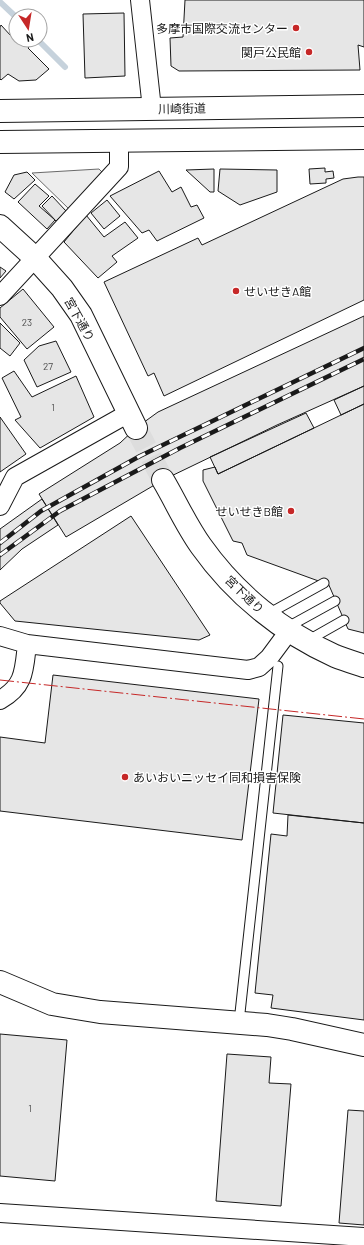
<svg xmlns="http://www.w3.org/2000/svg" width="364" height="1245" font-family="Barlow,'Noto Sans JP',sans-serif">
  <style>
    .parking { fill: #ededed; stroke: #6a6a6a }
    .lines { fill: none; stroke-linecap: round; stroke-linejoin: round }
    .stream { stroke: #c6d2dc; stroke-width: 6 }
    .building { fill: #e6e6e6; stroke: #1a1a1a }
    .secondary-tunnel { stroke: #ddd; stroke-width: 22; stroke-dasharray: 22 11; stroke-linecap: butt }
    .lane-casing { stroke: #1a1a1a; stroke-width: 11 }
    .street-casing { stroke: #1a1a1a; stroke-width: 20 }
    .secondary-casing { stroke: #1a1a1a; stroke-width: 24 }
    .primary-casing { stroke: #1a1a1a; stroke-width: 24 }
    .lane { stroke: #fff; stroke-width: 9 }
    .street { stroke: #fff; stroke-width: 18 }
    .secondary { stroke: #fff; stroke-width: 22 }
    .primary { stroke: #fff; stroke-width: 22 }
    .rail-casing { stroke: #1a1a1a; stroke-width: 4.5 }
    .rail { stroke: #fff; stroke-width: 3; stroke-dasharray: 9; stroke-linecap: butt }
    .power { stroke: #c62828; stroke-width: 1; stroke-dasharray: 14 3 2 3; stroke-linecap: butt }
    .poi-dot { fill: #c62828; stroke: #fff; stroke-width: 1.5 }
    .labels { text-anchor: middle; dominant-baseline: central; stroke-width: 3; stroke-linejoin: round; paint-order: stroke }
    .number-label { font-size: 10px; fill: #4d4d4d }
    .poi-label { font-size: 12px; fill: #1a1a1a; stroke: #fff; text-anchor: end }
    .street-label { font-size: 12px; fill: #1a1a1a; stroke: #fff }
  </style>
  <rect width="100%" height="100%" fill="#fff"/>
  <path class="parking" d="M99,169L103,173L69,209L32,173Z"/>
  <g class="lines">
    <path class="stream" d="M0,2L16,17
      M38,40L65,67"/>
  </g>
  <path class="building" d="M185,0H364V47L358,45L360,70L179,71L171,66L170,38L183,37Z
    M124,13L125,76L85,78L83,14Z
    M1,25L11,36L16,31V40H30L32,43L28,48L49,69L36,80L19,81L8,74L1,80L0,79V27Z
    M325,168V172L333,171L334,178L326,179V183L310,184L309,169Z
    M214,169V192H210L186,170Z
    M220,169L277,170V192L240,205L218,191Z
    M159,171L172,192L181,187L191,207L197,205L204,218L157,241L149,230L142,233L110,196Z
    M27,172L35,180L14,199L5,192L14,175Z
    M358,177H364V300L164,396L154,373L148,376L104,282L198,238L202,245L343,179Z
    M35,184L49,196L39,206L55,220L47,229L18,202Z
    M52,196L66,211L56,221L42,206Z
    M107,200L120,216L104,229L91,213Z
    M86,215L104,237L125,222L138,238L112,256L117,262L98,278L64,242Z
    M0,267L6,271L0,278Z
    M23,289L54,327L27,349L0,317V308Z
    M364,316V386L277,425L163,480L66,537L39,494L120,443L136,428L158,412Z
    M0,323L20,343L10,356L0,348Z
    M56,341L71,372L37,387L24,360L39,346Z
    M14,371L32,397L76,376L94,417L40,448L15,420L21,417L2,378Z
    M364,386V404L341,415L334,400Z
    M364,404V633L348,629L328,583H324L247,555L242,543L233,541L203,481V470L215,467L218,474Z
    M306,413L314,428L218,474L210,457Z
    M0,417L26,454L0,472Z
    M42,499L58,525L22,549L0,570V529Z
    M131,516L210,635L199,640L15,621L0,603V601Z
    M53,675L259,699L242,840L0,811V737L45,743Z
    M283,715L364,723V823L273,813Z
    M288,815L364,823V1020L271,1008L273,995L255,993L271,834L287,836Z
    M0,1034L67,1040L55,1181L0,1176Z
    M227,1054L271,1057L269,1083L291,1084L281,1206L216,1201Z
    M348,1110L364,1111V1225L339,1223Z"/>
  <g class="lines">
    <path class="secondary-tunnel" d="M136,428L163,480"/>
    <g class="lane-casing">
      <path id="lane" d="M268,614L324,583
        M286,628L335,601
        M307,641L344,620
        M239,1022L278,666"/>
    </g>
    <g class="street-casing">
      <path id="street" d="M140,0L152,109
        M0,296L119,167V141
        M0,506L15,477L129,413
        M0,636L27,644L248,670L259,667L269,658L289,631
        M0,700C25,686 24,670 27,644
        M0,1213L364,1237"/>
    </g>
    <g class="secondary-casing">
      <path id="secondary" d="M0,226L35,258L62,288L81,315L136,428
        M163,480C176,502 186,525 201,546C235,594 282,632 335,656C345,660 355,663 364,666
        M0,982L52,1004L100,1012L267,1025L292,1029L364,1045"/>
    </g>
    <g class="primary-casing">
      <path id="primary" d="M0,111L364,106
        M0,142L364,138"/>
    </g>
    <use href="#lane" class="lane"/>
    <use href="#street" class="street"/>
    <use href="#secondary" class="secondary"/>
    <use href="#primary" class="primary"/>
    <g class="rail-casing">
      <path id="rail" d="M0,543L41,511L140,456L364,348
        M0,555L60,511L180,448L364,359"/>
    </g>
    <use href="#rail" class="rail"/>
    <path class="power" d="M0,680L364,719"/>
  </g>
  <g class="poi-dot">
    <circle cx="296" cy="28" r="4"/>
    <circle cx="309" cy="52" r="4"/>
    <circle cx="236" cy="291" r="4"/>
    <circle cx="291" cy="511" r="4"/>
    <circle cx="125" cy="777" r="4"/>
  </g>
  <g class="labels">
    <g class="number-label">
      <text x="27" y="322">23</text>
      <text x="48" y="366">27</text>
      <text x="53" y="407">1</text>
      <text x="30" y="1108">1</text>
    </g>
    <g class="poi-label">
      <text x="288" y="28">多摩市国際交流センター</text>
      <text x="301" y="52">関戸公民館</text>
      <text x="244" y="291" text-anchor="start">せいせきA館</text>
      <text x="283" y="511">せいせきB館</text>
      <text x="133" y="777" text-anchor="start">あいおいニッセイ同和損害保険</text>
    </g>
    <g class="street-label">
      <text transform="translate(182 108) rotate(-1)">川崎街道</text>
      <text transform="translate(80 319) rotate(61)">宮下通り</text>
      <text transform="translate(245 594) rotate(44)">宮下通り</text>
    </g>
  </g>
  <g transform="translate(28 28) rotate(168)"><circle r="19" fill="#ffffff" stroke="#a3a3a3"/>
  <path d="M0-3L7 15L0 10L-7 15Z" fill="#c62828"/>
  <text y="-6" font-size="11" font-weight="bold" text-anchor="middle" fill="#1a1a1a">N</text>
  </g>
</svg>
